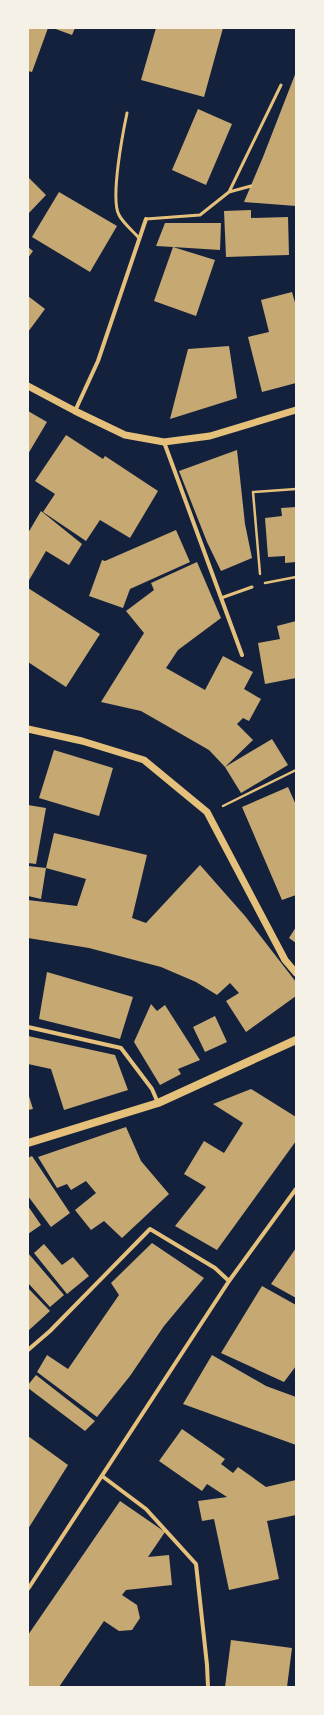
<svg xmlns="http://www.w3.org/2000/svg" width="324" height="1715" font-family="'Times New Roman',serif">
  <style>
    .building { fill: #c6a872 }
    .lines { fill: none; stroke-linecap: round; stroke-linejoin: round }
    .path { stroke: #e5c07b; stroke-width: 2.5 }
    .service { stroke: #e5c07b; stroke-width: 3 }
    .minor { stroke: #e5c07b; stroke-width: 4 }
    .tertiary { stroke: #e5c07b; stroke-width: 7 }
    .secondary { stroke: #e5c07b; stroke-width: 8 }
  </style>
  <rect width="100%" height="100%" fill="#14213d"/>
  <path class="building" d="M28,28H48L32,72L28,71Z
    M53,28H75L72,35Z
    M156,28H223L204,97L141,80Z
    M296,72V206L244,202L263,157Z
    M198,109L232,124L206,185L172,170Z
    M28,177L46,195L28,214Z
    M59,192L117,226L90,272L32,237Z
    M251,210V218L288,217L289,255L226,257L224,211Z
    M165,223H221L220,250L173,247L215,260L196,316L154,301L173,247L156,246Z
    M28,247L33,251L28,258Z
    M292,292L296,306V383L262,392L248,337L269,332L261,300Z
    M28,296L45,309L28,332Z
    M229,346L237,398L170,419L188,349Z
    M28,411L47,422L28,454Z
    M66,435L103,459L105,456L158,491L130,538L100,520L86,541L43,512L55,494L35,481Z
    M237,450L245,524L252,558L221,571L207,542L179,471Z
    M296,507V562L285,563V556L268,557L265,518L282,516L281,508Z
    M41,511L82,544L69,565L46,551L28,582V533Z
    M176,530L190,562L130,589L123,608L89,596L102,560L105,561Z
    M197,562L221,618L178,650L166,668L205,690L223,656L253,672L244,689L261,699L249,721L243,718L237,724L253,740L225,767L209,750L141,711L101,702L144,633L126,611L154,590L151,583Z
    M28,588L100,634L66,687L28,662Z
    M296,621V678L265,684L258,643L280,639L277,626Z
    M272,739L288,765L241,793L225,767Z
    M54,750L113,768L99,816L39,798Z
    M288,787L296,805V895L282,900L242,807Z
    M28,805L46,808L36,864L28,863Z
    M54,833L147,855L132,918L146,923L200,865L245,916L296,982V996L246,1032L226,1001L239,993L230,983L217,995L196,982L161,967L89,948L28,938V900L77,906L86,879L46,868L41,899L28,896V866L46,868Z
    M296,927V943L289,938Z
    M47,972L133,997L120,1039L39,1019Z
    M151,1004L157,1011L165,1005L200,1060L178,1069L181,1074L160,1085L134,1042Z
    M215,1016L227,1042L205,1052L193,1027Z
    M28,1036L115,1055L128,1090L64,1110L51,1069L28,1064Z
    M251,1089L296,1117V1141L217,1250L175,1226L206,1187L184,1174L204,1141L224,1153L243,1123L213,1104Z
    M28,1093L33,1109L28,1110Z
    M126,1127L141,1161L169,1194L122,1238L104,1221L91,1230L75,1210L96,1193L86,1181L71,1190L67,1184L57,1188L38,1157Z
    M32,1156L70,1213L51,1227L28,1196V1158Z
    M28,1206L41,1225L28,1234Z
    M152,1243L204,1278L164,1326L130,1376L97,1417L37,1372L47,1355L68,1369L119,1295L111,1283Z
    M44,1244L62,1265L73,1257L89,1276L67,1294L34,1253Z
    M296,1248V1298L271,1284Z
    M28,1253L64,1295L50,1307L28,1283Z
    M262,1286L296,1305V1366L284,1382L221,1353Z
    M28,1288L50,1311L28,1331Z
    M212,1355L266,1386L296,1397V1445L183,1404Z
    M36,1375L95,1421L85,1431L28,1388V1385Z
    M182,1429L225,1459L221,1464L233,1473L238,1467L266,1487L296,1480V1515L267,1521L279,1579L229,1590L214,1519L202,1521L198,1501L227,1497L207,1484L202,1491L159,1461Z
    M28,1436L68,1465L28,1529Z
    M120,1501L165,1532L148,1557L169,1555L172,1585L126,1590L122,1595L137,1605L140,1618L132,1630L119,1631L104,1621L59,1687H28V1635Z
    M231,1640L292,1648L287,1687H225Z"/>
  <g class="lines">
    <path class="path" d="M260,574L253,492L296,489
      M265,583L296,577
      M223,806L296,770"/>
    <path class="service" d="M127,113C123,132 110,199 119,215C123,223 133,231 139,238
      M229,192L281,85
      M146,219L200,215L229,192L251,186
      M221,598L252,587"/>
    <path class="minor" d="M75,411L98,361L146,219
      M164,442L242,655
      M28,1027L121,1048L152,1089L158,1103
      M28,1350L50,1331L150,1229L215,1268L229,1281
      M102,1476L146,1509L196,1564L207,1665L208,1687
      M28,1589L229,1281L296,1189"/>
    <path class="tertiary" d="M28,386L75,411L125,435L164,442L210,436L296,410
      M28,729L82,741L144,760L207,812L285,960L296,973"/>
    <path class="secondary" d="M28,1143L158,1103L296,1040"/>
  </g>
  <rect width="324" height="1715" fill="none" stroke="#f6f1e7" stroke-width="58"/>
</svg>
